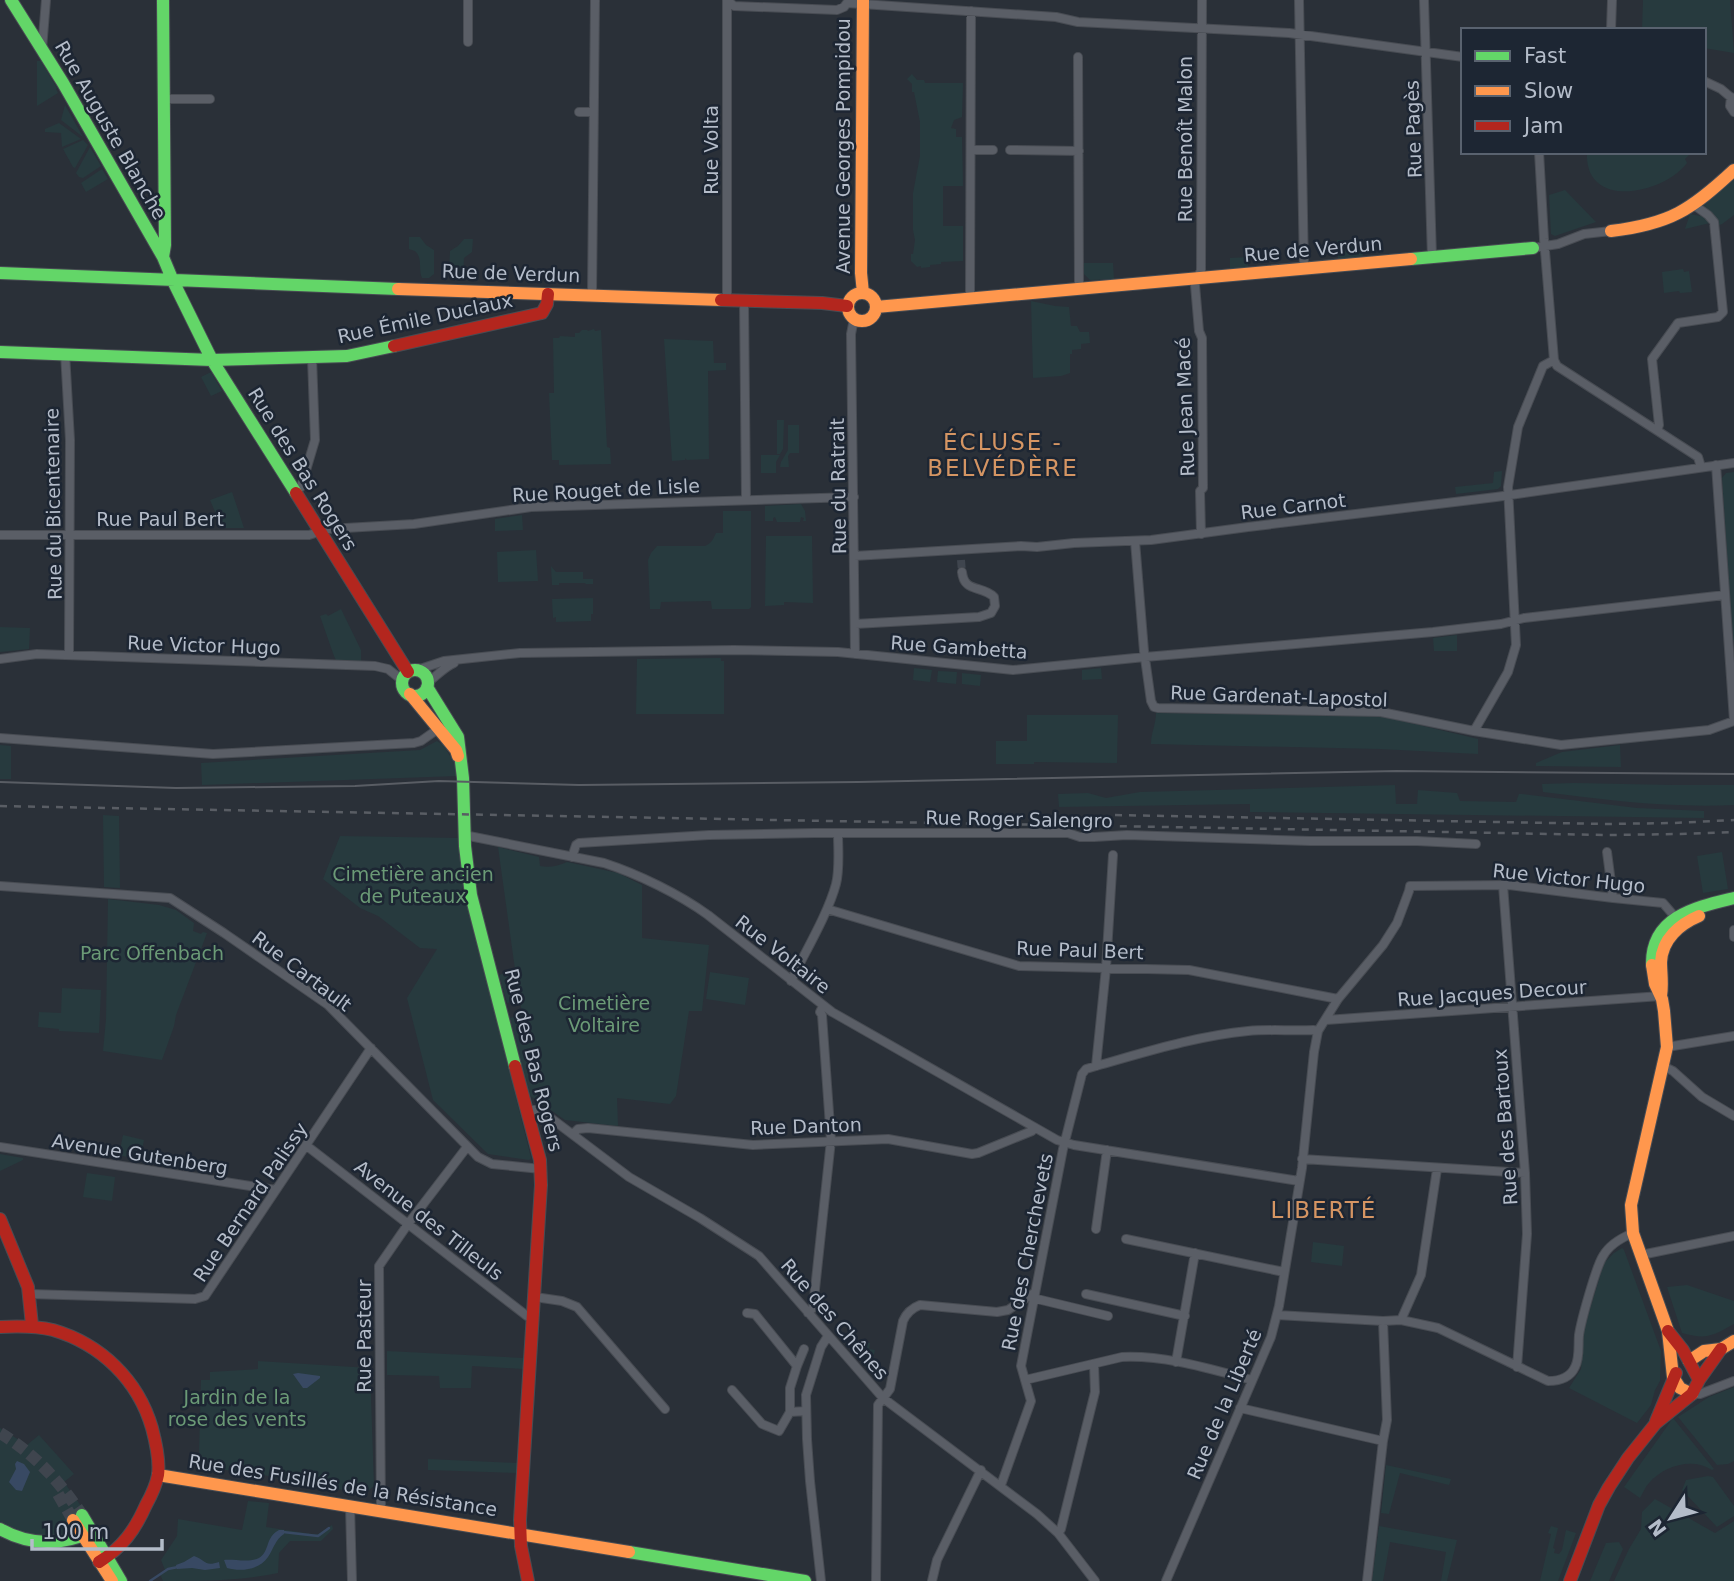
<svg xmlns="http://www.w3.org/2000/svg" width="1734" height="1581" font-family="'DejaVu Sans',sans-serif">
  <style>
    .green { fill: #273a3e }
    .water { fill: #384963 }
    .lines { fill: none; stroke-linecap: round; stroke-linejoin: round }
    .stream { stroke: #384963; stroke-width: 2.5 }
    .street-tunnel { stroke: #3f454e; stroke-width: 8; stroke-dasharray: 8 4; stroke-linecap: butt }
    .primary-tunnel { stroke: #3f454e; stroke-width: 12; stroke-dasharray: 12 6; stroke-linecap: butt }
    .street-casing { stroke: #484c53; stroke-width: 10 }
    .fast-casing { stroke: #484c53; stroke-width: 14 }
    .slow-casing { stroke: #484c53; stroke-width: 14 }
    .jam-casing { stroke: #484c53; stroke-width: 14 }
    .street { stroke: #5a5e66; stroke-width: 8 }
    .fast { stroke: #63d668; stroke-width: 12 }
    .slow { stroke: #ff974d; stroke-width: 12 }
    .jam { stroke: #b3261e; stroke-width: 12 }
    .tram { stroke: #595d64; stroke-width: 2 }
    .rail { stroke: #595d64; stroke-width: 2.5; stroke-dasharray: 7 7; stroke-linecap: butt }
    .labels { text-anchor: middle; dominant-baseline: central; stroke-width: 5; stroke-linejoin: round; paint-order: stroke }
    .street-label { font-size: 19px; fill: #b4bcc9; stroke: #1d2633 }
    .park-label { font-size: 19px; fill: #6b9a76; stroke: #1d2633 }
    .quarter-label { font-size: 23px; letter-spacing: 2px; fill: #d59563; stroke: #1d2633 }
  </style>
  <rect width="100%" height="100%" fill="#2a3038"/>
  <path class="green" d="M1643,0H1730L1734,53L1704,48V30H1642Z
    M37,61H41L57,88L56,89L58,93L37,106Z
    M912,74L917,80H924L925,83H963L962,117L954,120L951,128L956,129V137H962L963,186H943V226H963V261L941,262V264L930,265V267L921,268V266L917,267L911,261V254H913L915,240L913,230V193L920,156V122L914,92H912V84L907,79Z
    M65,105L83,137L61,120Z
    M59,123L81,139L62,147L61,133L45,132V129Z
    M83,140L88,145L75,168L73,167L63,149Z
    M90,147L101,166L83,178L79,177L76,173Z
    M1587,152H1692L1685,159L1687,163C1664,194 1584,211 1587,152Z
    M102,169L108,179L86,192L81,183Z
    M1734,179V215L1722,224L1714,227L1702,207Z
    M1565,190L1596,222L1555,236L1551,234L1549,195Z
    M1690,214L1706,217L1710,223L1685,229Z
    M409,237H420L426,245L434,250V274L429,278H422C418,269 423,258 415,251L409,249Z
    M464,239H473L472,252L464,258L463,275L461,279H453L449,274L450,251L458,246Z
    M1358,239H1362L1363,256L1338,259L1337,240H1344L1345,241H1357Z
    M1248,257V267L1230,269V258Z
    M1084,263H1113L1114,279L1090,280L1084,274Z
    M1683,269L1684,272L1689,271L1692,292L1680,293L1679,291L1664,293L1662,272Z
    M1031,301L1055,306L1069,307L1071,326H1077L1080,332H1089L1090,343L1081,344V349L1072,350V354H1070V373L1061,376L1033,378Z
    M594,329L595,331L601,330L607,447L610,448L611,464L559,465V460H552L549,393H554L553,338H559L560,336L575,337V333H579L582,330H587L588,331Z
    M664,339L713,341L714,363H726V370L708,371L709,459L687,460L685,458V460L672,461Z
    M211,372L222,391L211,396L201,377Z
    M777,420H784L783,449L780,454H777Z
    M788,425H799V453H790L788,456L789,467H780L781,462L788,450Z
    M761,455H780L776,462V473H761Z
    M1502,471L1501,486L1498,489L1456,494L1455,487L1493,483L1494,472Z
    M1734,472V641H1733L1722,478L1726,473Z
    M232,492L244,528H222L210,500Z
    M801,504L805,511L806,521H803L804,518L801,517L800,522H777L775,517L773,518V521H765V506Z
    M723,511H751V607L749,609H712L711,601L661,602L660,609H650L648,560L651,553L657,546H705C712,543 713,539 716,533H723Z
    M522,515L523,530L495,531V519Z
    M766,536H812L813,603L784,602V605L765,606Z
    M536,550L538,581L498,582L497,552Z
    M551,566L556,572H583V579H593V584H586L585,583H559V585H552Z
    M593,598V614H591V621L556,622V617L553,618L552,599Z
    M341,609L361,650V661L336,660L334,656L320,616L326,614L328,616Z
    M0,627L30,628L29,649L0,652Z
    M1457,635V651H1434L1433,638Z
    M721,658V661H724V714H636L637,659Z
    M914,668L932,670L930,682L913,680Z
    M1101,668L1102,679L1082,680V670Z
    M938,671L957,672L956,684L937,682Z
    M962,673L981,675L980,686L962,684Z
    M1156,713L1381,716L1478,739V754L1380,749L1151,744C1151,733 1156,724 1156,713Z
    M1027,715H1118L1117,763L1034,762V764H996V741H1027Z
    M437,741L443,745L450,756H453L457,776L202,785L201,763L420,750Z
    M0,745L11,746V779H0Z
    M1620,745L1621,767L1536,766V763L1562,752Z
    M1574,783L1673,785H1734V805C1670,808 1606,800 1543,792L1542,784Z
    M1395,785L1396,804H1417L1418,790L1457,793L1460,801L1516,802L1519,794H1522L1637,808L1704,811V818L1250,812V804L1059,807L1058,794L1088,793L1106,798L1140,792Z
    M103,815L119,816L120,888L104,887Z
    M340,836L458,838L464,887L460,890L459,897L462,899L467,900L531,1158L529,1160L488,1154L433,1100L407,998L437,949L420,948L378,916L360,908L323,879Z
    M498,847L539,857L540,866C549,868 558,866 567,862L618,873L642,885V938L709,945L702,1011H689L676,1096L670,1104L617,1098L618,1126L565,1120L529,1095L510,1018L522,1015L520,1000L507,1003L499,975L511,971L519,998Z
    M1722,852L1728,889L1703,893L1697,856Z
    M108,899L159,905L176,910L194,923L193,931L201,934L203,932L207,933L176,1015L174,1026L162,1060L103,1051L106,1019Z
    M710,972L749,978L745,1005L706,999Z
    M62,988L101,990L99,1033L59,1031V1029L38,1027L39,1012L61,1013Z
    M123,1135L144,1140L140,1160L119,1155Z
    M0,1154L23,1158V1160L0,1171Z
    M87,1173L115,1177L112,1201L83,1197Z
    M1313,1242L1344,1246L1342,1266L1311,1262Z
    M1622,1248L1624,1250L1661,1351L1660,1381L1655,1390L1651,1405L1637,1423L1569,1388L1581,1369L1583,1332L1604,1263L1614,1253Z
    M1687,1285L1734,1301V1324C1712,1336 1707,1340 1682,1333L1667,1287Z
    M863,1342L870,1343L869,1349L875,1350L872,1363L865,1361L861,1356Z
    M387,1351L523,1358V1369L472,1366L471,1388H440L439,1376L387,1375Z
    M258,1361L370,1368L374,1486L364,1494L263,1475L210,1468L199,1453L201,1380H210V1372L258,1369Z
    M1734,1387V1461L1728,1464L1717,1465L1678,1417L1709,1397Z
    M1673,1418L1714,1469L1712,1470C1692,1457 1664,1466 1649,1483C1645,1487 1643,1493 1640,1498L1624,1487Z
    M0,1428L27,1445L39,1435L74,1474L64,1482L86,1513L69,1522L74,1533L70,1537L36,1540L0,1526Z
    M428,1459L517,1463V1473L428,1470Z
    M1386,1465L1451,1479L1449,1485L1400,1473L1389,1514L1381,1513Z
    M1708,1476L1713,1477L1734,1506V1516L1717,1527L1682,1490L1686,1480Z
    M1655,1499L1715,1533L1734,1521V1581H1614L1629,1549L1641,1529L1642,1512Z
    M248,1501L269,1503L266,1527L312,1534H318L332,1525L333,1529L321,1541H290L279,1553L278,1573C241,1581 201,1581 163,1581L160,1574L165,1570L161,1560L177,1536L178,1519L242,1530Z
    M1379,1526L1457,1540L1447,1581H1441L1446,1552L1390,1542L1383,1581H1372Z
    M1551,1526L1558,1528L1553,1548L1555,1549L1554,1553L1559,1554L1562,1550L1566,1530L1576,1533L1558,1581H1540L1551,1534L1548,1533Z
    M1619,1542L1623,1549L1609,1581H1590L1606,1543Z"/>
  <path class="water" d="M298,1373L320,1376V1378L307,1388H303L293,1374Z
    M17,1461L24,1464L30,1472L22,1491L16,1490L9,1482L16,1469L15,1464Z
    M279,1530H284V1534C275,1540 274,1548 268,1557C259,1570 241,1572 227,1568L224,1560C234,1559 250,1563 259,1558C270,1552 265,1537 279,1530Z
    M194,1556C206,1560 204,1567 219,1562L220,1568L205,1570L192,1568L177,1569L176,1565L184,1562Z"/>
  <g class="lines">
    <path class="stream" d="M283,1532L318,1536L329,1528
      M150,1581L168,1569L178,1567"/>
    <path class="street-tunnel" d="M961,560L962,572"/>
    <path class="primary-tunnel" d="M0,1433C35,1454 60,1482 82,1515
      M58,1494L73,1520"/>
    <g class="street-casing">
      <path id="street" d="M468,0V42
        M727,0L734,6L837,10L844,7L847,3L862,4L1056,17L1078,22L1289,33L1463,57
        M727,0V300
        M1299,0L1304,269
        M1424,0L1432,257
        M1611,30L1612,0
        M42,49L46,0
        M1078,57L1079,288
        M1704,81L1721,89L1734,100
        M1731,97L1730,106L1734,112
        M163,99H210
        M579,112H593
        M972,150H993
        M1010,150L1079,151
        M1539,152L1544,239L1554,360
        M1539,247L1558,244L1584,234L1611,231
        M592,295L595,0
        M970,298L971,11
        M744,301L746,500
        M854,319L851,334L855,654
        M65,353L70,440L69,655
        M1554,360L1557,366L1698,457L1701,467
        M1657,430L1659,425L1652,359L1678,323L1718,317L1723,312L1714,222L1708,215L1694,205
        M1716,465L1734,720
        M295,492L301,487L315,440L312,358
        M1201,534L1200,491L1203,488L1202,338L1199,331L1195,285L1201,270L1202,0
        M0,535H309L328,529L414,524L531,507L854,497
        M1135,541L1144,651L1151,701L1154,707L1158,708L1381,712L1474,731L1561,745L1709,730L1734,721
        M854,556L1021,546L1037,547L1074,543L1151,540L1248,527L1496,497L1734,463
        M855,624L979,617L991,613L995,606L994,597C982,585 964,593 962,572
        M0,659L37,654L375,666L388,669L402,680
        M417,670L444,661L520,653L734,650L838,652L1013,670L1145,657L1433,632L1501,624L1524,618L1725,595
        M428,682C437,676 444,667 454,663
        M1474,731L1508,672L1516,645L1508,487L1518,427L1543,366L1554,360
        M0,738L213,754L414,743L421,741L438,729
        M464,835L604,863C638,874 679,894 708,915L832,1012L1057,1140L1074,1145L1299,1181
        M1607,852L1613,898
        M572,857L576,845L579,843L709,835L815,833H1068L1080,837H1094L1127,835L1310,841H1417L1476,844
        M1503,885L1525,1173L1527,1234L1517,1367
        M0,886L170,898L224,933L328,1005L478,1157L492,1164L541,1169
        M827,909L1019,966L1189,970L1338,999
        M1734,930V937
        M791,981C805,952 828,914 836,884C840,868 838,850 838,833
        M1326,1020L1661,996
        M1667,1047L1734,1036
        M1096,1066L1106,968L1113,855
        M1663,1066L1673,1071L1702,1097L1734,1116
        M528,1110H536L548,1116L629,1177L700,1218L759,1256L883,1398L1037,1514L1058,1533L1095,1581
        M573,1134L578,1129L588,1128L753,1145L888,1139L972,1154L978,1153L1032,1131L1034,1128
        M307,1146L527,1316L533,1318
        M0,1147L276,1190
        M1302,1159L1525,1173
        M1096,1229L1107,1150
        M1126,1239L1284,1272
        M1641,1255L1734,1236
        M30,1294L195,1299L205,1296L371,1048
        M1086,1294L1185,1316
        M535,1297L562,1301L577,1307L665,1409
        M1033,1298L1108,1316
        M747,1313L755,1314L797,1366
        M808,1313L813,1308L831,1140L822,1015L820,1012L823,1006
        M1277,1315L1383,1321L1401,1320L1438,1328L1548,1381C1559,1381 1570,1378 1575,1367C1580,1358 1578,1345 1579,1335C1581,1321 1596,1267 1603,1256C1609,1245 1621,1238 1633,1233
        M1401,1320L1421,1275L1437,1169
        M1176,1362L1195,1253
        M1025,1380L1122,1357C1166,1355 1210,1369 1252,1380
        M732,1390L762,1424L779,1431L790,1412L806,1411
        M1692,1394H1700L1734,1381
        M1240,1408L1383,1441
        M790,1412V1388L797,1366L804,1349
        M1001,1485L1031,1401L1021,1366L1063,1149L1082,1074L1086,1069L1096,1066C1146,1052 1196,1036 1248,1031C1269,1029 1291,1031 1313,1030L1318,1031
        M350,1506L352,1581
        M381,1511L379,1266L408,1224L467,1147
        M1058,1533L1061,1529L1095,1392L1094,1364
        M821,1581L810,1481L807,1439L806,1395L821,1347L828,1336
        M876,1581L878,1405L890,1389L903,1321C906,1314 912,1308 920,1305L997,1312L1008,1310L1034,1293
        M932,1581L937,1560L981,1470
        M1166,1581L1271,1337L1279,1306L1302,1168L1314,1052L1318,1031L1338,999L1383,945L1397,923L1409,891L1410,886L1509,885L1613,898L1663,903L1676,918
        M1367,1581L1383,1441L1387,1420L1383,1321"/>
    </g>
    <g class="fast-casing">
      <path id="fast" d="M11,0L63,83L163,257L173,281L212,360L296,493
        M163,0L165,245L163,257
        M1411,259L1533,248
        M0,273L398,289
        M0,352L212,360L347,356L394,346
        M402 683a13 13 0 1 1 26 0a13 13 0 1 1-26 0Z
        M427,687L458,737L463,778L465,846L471,895L515,1066
        M1652,965C1651,916 1697,907 1734,898
        M82,1515L121,1581
        M0,1529C30,1546 60,1546 92,1532
        M629,1552L805,1581"/>
    </g>
    <g class="slow-casing">
      <path id="slow" d="M863,0L861,273L863,293
        M1611,231C1670,224 1691,210 1734,170
        M398,289L721,300
        M848 307a14 14 0 1 1 28 0a14 14 0 1 1-28 0Z
        M876,307L1411,259
        M410,694L456,750L458,756
        M1652,965L1655,984L1662,999L1664,1011L1667,1047L1631,1205L1633,1233L1668,1331L1673,1377L1680,1388L1692,1394
        M1661,996C1663,984 1661,973 1661,962C1662,939 1680,924 1699,916
        M1689,1361L1704,1351L1721,1349L1734,1341
        M158,1475L629,1552
        M73,1520L112,1581"/>
    </g>
    <g class="jam-casing">
      <path id="jam" d="M721,300L822,303L847,306
        M394,346L542,313L547,304L548,294
        M296,493L408,672
        M515,1066L540,1160L541,1185L520,1520L521,1546L528,1581
        M0,1219L28,1287L32,1325
        M0,1327C18,1326 36,1326 53,1330C101,1344 138,1380 152,1428C156,1443 160,1460 158,1475C156,1486 151,1496 146,1505C135,1530 122,1548 99,1562
        M1699,1380L1721,1349
        M1656,1421L1676,1373
        M1570,1581L1599,1505L1609,1487L1628,1458L1656,1423L1692,1394L1699,1380L1683,1350L1668,1331"/>
    </g>
    <use href="#street" class="street"/>
    <use href="#fast" class="fast"/>
    <use href="#slow" class="slow"/>
    <use href="#jam" class="jam"/>
    <path class="tram" d="M0,782L176,788L355,786L439,781L579,785L858,782L1397,771L1734,774"/>
    <path class="rail" d="M0,806L1609,835L1680,834L1734,832
      M1115,815L1608,824L1674,823L1734,820"/>
  </g>
  <g class="labels">
    <g class="street-label">
      <text transform="translate(1413 129) rotate(-92)">Rue Pagès</text>
      <text transform="translate(111 130) rotate(60)">Rue Auguste Blanche</text>
      <text transform="translate(1185 139) rotate(-90)">Rue Benoît Malon</text>
      <text transform="translate(843 146) rotate(-90)">Avenue Georges Pompidou</text>
      <text transform="translate(711 150) rotate(-90)">Rue Volta</text>
      <text transform="translate(1313 249) rotate(-5)">Rue de Verdun</text>
      <text transform="translate(511 273) rotate(2)">Rue de Verdun</text>
      <text transform="translate(425 318) rotate(-12)">Rue Émile Duclaux</text>
      <text transform="translate(1185 407) rotate(-92)">Rue Jean Macé</text>
      <text transform="translate(303 469) rotate(58)">Rue des Bas Rogers</text>
      <text transform="translate(838 486) rotate(-91)">Rue du Ratrait</text>
      <text transform="translate(606 490) rotate(-3)">Rue Rouget de Lisle</text>
      <text transform="translate(53 504) rotate(-91)">Rue du Bicentenaire</text>
      <text transform="translate(1293 506) rotate(-7)">Rue Carnot</text>
      <text x="160" y="519">Rue Paul Bert</text>
      <text transform="translate(204 645) rotate(2)">Rue Victor Hugo</text>
      <text transform="translate(959 647) rotate(4)">Rue Gambetta</text>
      <text transform="translate(1279 696) rotate(2)">Rue Gardenat-Lapostol</text>
      <text transform="translate(1019 819) rotate(1)">Rue Roger Salengro</text>
      <text transform="translate(1569 878) rotate(6)">Rue Victor Hugo</text>
      <text transform="translate(1080 950) rotate(2)">Rue Paul Bert</text>
      <text transform="translate(783 954) rotate(38)">Rue Voltaire</text>
      <text transform="translate(302 971) rotate(37)">Rue Cartault</text>
      <text transform="translate(1492 993) rotate(-4)">Rue Jacques Decour</text>
      <text transform="translate(534 1060) rotate(76)">Rue des Bas Rogers</text>
      <text transform="translate(806 1126) rotate(-2)">Rue Danton</text>
      <text transform="translate(1505 1127) rotate(-94)">Rue des Bartoux</text>
      <text transform="translate(140 1154) rotate(9)">Avenue Gutenberg</text>
      <text transform="translate(250 1202) rotate(-56)">Rue Bernard Palissy</text>
      <text transform="translate(429 1220) rotate(38)">Avenue des Tilleuls</text>
      <text transform="translate(1027 1252) rotate(-79)">Rue des Cherchevets</text>
      <text transform="translate(835 1319) rotate(49)">Rue des Chênes</text>
      <text transform="translate(364 1336) rotate(-90)">Rue Pasteur</text>
      <text transform="translate(1224 1404) rotate(-67)">Rue de la Liberté</text>
      <text transform="translate(343 1485) rotate(9)">Rue des Fusillés de la Résistance</text>
    </g>
    <g class="park-label">
      <text x="413" y="874">Cimetière ancien<tspan x="413" dy="22">de Puteaux</tspan></text>
      <text x="152" y="953">Parc Offenbach</text>
      <text x="604" y="1003">Cimetière<tspan x="604" dy="22">Voltaire</tspan></text>
      <text x="237" y="1397">Jardin de la<tspan x="237" dy="22">rose des vents</tspan></text>
    </g>
    <g class="quarter-label">
      <text x="1003" y="442">ÉCLUSE -<tspan x="1003" dy="26">BELVÉDÈRE</tspan></text>
      <text x="1324" y="1210">LIBERTÉ</text>
    </g>
  </g>
  <rect x="1461" y="28" width="245" height="126" fill="#1d2633" stroke="#59626f" stroke-width="2"/>
  <rect x="1475" y="51" width="35" height="10" fill="#63d668" stroke="#59626f" stroke-width="2"/>
  <text x="1524" y="63" font-size="21" fill="#b4bcc9">Fast</text>
  <rect x="1475" y="86" width="35" height="10" fill="#ff974d" stroke="#59626f" stroke-width="2"/>
  <text x="1524" y="98" font-size="21" fill="#b4bcc9">Slow</text>
  <rect x="1475" y="121" width="35" height="10" fill="#b3261e" stroke="#59626f" stroke-width="2"/>
  <text x="1524" y="133" font-size="21" fill="#b4bcc9">Jam</text>
  <g transform="translate(1671 1518) rotate(234)" stroke="#1d2633" stroke-width="5" paint-order="stroke">
  <path d="M0-5L12 26L0 18L-12 26Z" fill="#b4bcc9"/>
  <text y="-10" font-size="19" font-weight="bold" text-anchor="middle" fill="#b4bcc9">N</text>
  </g>
  <path d="M32 1539v10h130v-10" fill="none" stroke="#b4bcc9" stroke-width="3.5"/>
  <text x="42" y="1539" font-size="21" fill="#b4bcc9" stroke="#1d2633" stroke-width="5" paint-order="stroke">100 m</text>
</svg>
